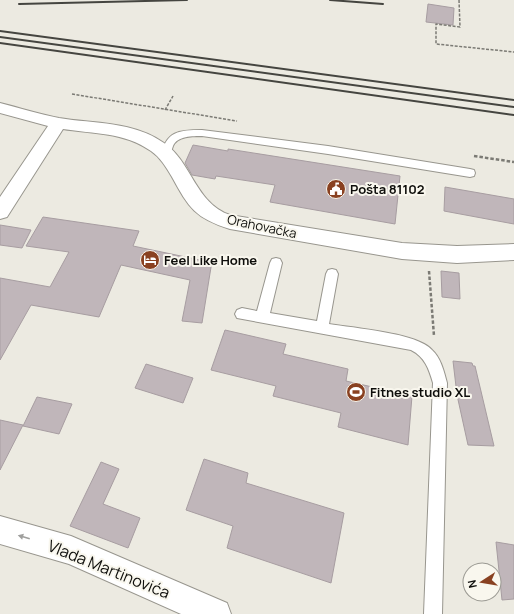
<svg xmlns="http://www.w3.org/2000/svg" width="514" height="614" font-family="Manrope,sans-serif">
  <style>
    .building { fill: #c0b6ba; stroke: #a79da1 }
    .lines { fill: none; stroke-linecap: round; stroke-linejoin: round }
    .lane-casing { stroke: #98968e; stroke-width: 2 }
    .street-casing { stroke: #98968e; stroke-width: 2 }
    .path-far1 { stroke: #7b7a74; stroke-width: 1.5; stroke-dasharray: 3 1.5; stroke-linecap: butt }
    .path { stroke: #7b7a74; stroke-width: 2.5; stroke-dasharray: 3.5 2; stroke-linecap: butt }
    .lane { fill: #fff; fill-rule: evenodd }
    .street { fill: #fff; fill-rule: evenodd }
    .rail { stroke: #454540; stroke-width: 2 }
    .oneway { fill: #9f9f9d }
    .labels { text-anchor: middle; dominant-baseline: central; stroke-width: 4; stroke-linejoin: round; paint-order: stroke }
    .poi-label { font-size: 13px; font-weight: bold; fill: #0e0e0b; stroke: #f9f7ee; text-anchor: start }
    .street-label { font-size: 13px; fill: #0e0e0b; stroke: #f9f7ee }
    .near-street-label { font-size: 16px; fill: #0e0e0b; stroke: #f9f7ee }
  </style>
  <rect width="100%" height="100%" fill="#eceae1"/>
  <path class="building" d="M428,4L454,8L453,25L426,22Z
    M193,145L228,151V149L400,176L395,224L270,202L275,185L216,176L215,179L192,175L185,163Z
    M445,187L514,199V224L444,211Z
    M43,217L139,231L133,246L200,260L212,261L202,323L182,321L190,280L121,265L99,317L31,305L0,360V278L50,287L69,252L26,246Z
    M0,225L31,230L22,248L0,245Z
    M441,271L459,273L460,299L442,297Z
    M225,330L286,344L283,354L348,369L346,381L412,396L408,445L338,427L341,413L273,396L276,386L211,370Z
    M453,361L472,363L473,366H475L494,446L468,445L457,395Z
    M146,364L193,378L183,403L135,388Z
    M37,397L72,404L59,434L23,426Z
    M0,420L23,425L0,470Z
    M204,459L248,473L246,483L344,513L331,583L227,548L233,526L186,510Z
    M101,462L119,469L103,504L140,518L128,548L70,526Z
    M496,542L514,545V599L502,600Z"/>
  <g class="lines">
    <g class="lane-casing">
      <path id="lane" d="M202,130L328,146L470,169L474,170L475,173L474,176L470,177L328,154L202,136C193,136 177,136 173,146C171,150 172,154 170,159H162L161,156C166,131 179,130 202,130Z
        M276,258L280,259L282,263L270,313L317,321L326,274L328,270L332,269L336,270L338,274L329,324C353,328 418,333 432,350C441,358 444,372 447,383L442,614H424L433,383C429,369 425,357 411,350L237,318L235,314L237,310L242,308L257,311L270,263L272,259Z"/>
    </g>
    <g class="street-casing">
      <path id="street" d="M0,103C20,108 39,114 59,118C95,124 133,121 164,143C192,162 195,203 230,215L402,243L457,246L514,244V260L457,263L402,259L230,229C195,218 189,208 172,177C166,167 160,157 151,151C124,132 94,134 63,129L7,217L0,219V197L48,126L0,113Z
        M0,516L71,536L227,603L231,614H181L69,564L0,544Z"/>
    </g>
    <path class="path-far1" d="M459,0L460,27L436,24V44L514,52
      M72,94L237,121
      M165,110L173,96"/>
    <path class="path" d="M474,156L514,162
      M429,271L434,336"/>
    <use href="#lane" class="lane"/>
    <use href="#street" class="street"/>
    <path class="rail" d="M330,0L383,4
      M19,4L187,0
      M0,31L514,100
      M0,37L514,107
      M0,43L514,115"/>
  </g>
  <defs><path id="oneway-solid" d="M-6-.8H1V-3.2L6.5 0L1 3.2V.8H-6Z"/></defs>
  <use class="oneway" href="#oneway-solid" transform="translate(24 537) rotate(-164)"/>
  <defs>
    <g id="civic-disc" transform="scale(1)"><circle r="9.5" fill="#894121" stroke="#f9f7ee"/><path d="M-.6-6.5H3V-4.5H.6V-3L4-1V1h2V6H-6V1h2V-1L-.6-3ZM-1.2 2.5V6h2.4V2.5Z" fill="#fff"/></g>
    <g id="hotel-disc" transform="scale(1)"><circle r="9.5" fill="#894121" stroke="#f9f7ee"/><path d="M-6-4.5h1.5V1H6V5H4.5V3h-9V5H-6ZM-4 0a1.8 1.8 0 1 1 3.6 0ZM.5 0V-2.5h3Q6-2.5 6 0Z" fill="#fff"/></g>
    <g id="stadium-disc" transform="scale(1)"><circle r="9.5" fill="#894121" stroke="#f9f7ee"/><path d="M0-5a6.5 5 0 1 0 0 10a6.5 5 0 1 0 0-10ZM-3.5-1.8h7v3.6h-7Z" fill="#fff"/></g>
  </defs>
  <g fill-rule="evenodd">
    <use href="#civic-disc" x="336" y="189"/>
    <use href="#hotel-disc" x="150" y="260"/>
    <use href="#stadium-disc" x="356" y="392"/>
  </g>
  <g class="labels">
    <g class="poi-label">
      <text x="350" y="189">Pošta 81102</text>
      <text x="164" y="260">Feel Like Home</text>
      <text x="370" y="392">Fitnes studio XL</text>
    </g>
    <g class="street-label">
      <text transform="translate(262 226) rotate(12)">Orahovačka</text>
    </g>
    <g class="near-street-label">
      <text transform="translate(109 569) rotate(22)">Vlada Martinovića</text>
    </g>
  </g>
  <g transform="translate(482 582) rotate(258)"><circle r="19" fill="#f9f7ee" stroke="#9b9a93"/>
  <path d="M0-3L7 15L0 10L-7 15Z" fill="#894121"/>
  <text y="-6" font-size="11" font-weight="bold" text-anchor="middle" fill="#0e0e0b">N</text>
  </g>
</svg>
